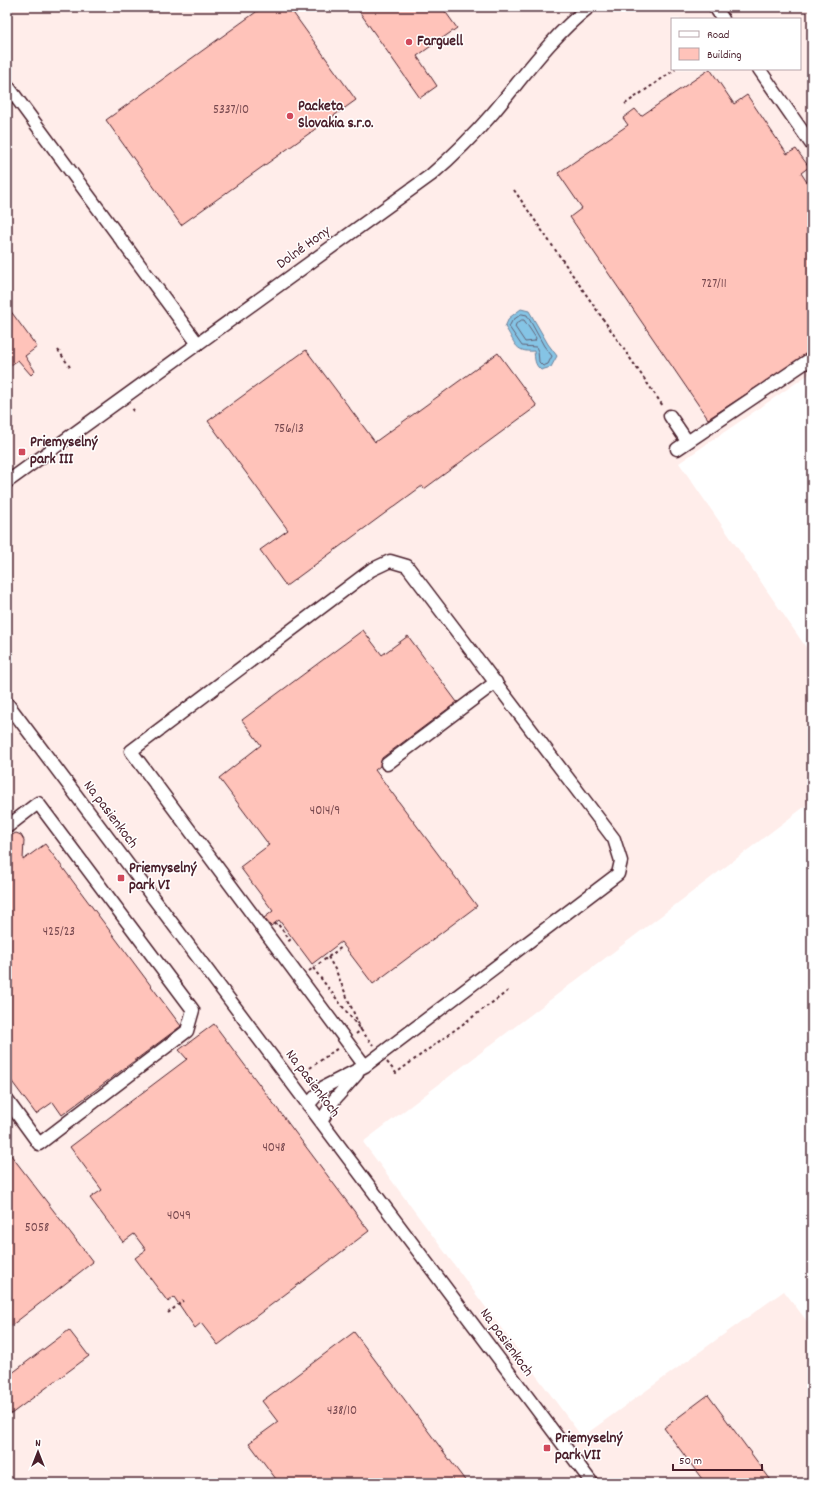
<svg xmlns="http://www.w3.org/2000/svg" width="819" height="1490" font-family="Dekko,sans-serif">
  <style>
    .built { fill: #ffedea; fill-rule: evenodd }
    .water { fill: #85c4e5; stroke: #6d829b }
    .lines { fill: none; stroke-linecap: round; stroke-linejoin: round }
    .shore { stroke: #626175; stroke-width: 1 }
    .building { fill: #ffc3ba; stroke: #4a1f2b }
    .minor-casing { stroke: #4a1f2b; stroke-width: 15 }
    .path { stroke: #4a1f2b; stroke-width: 2; stroke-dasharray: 3 3; stroke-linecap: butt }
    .minor { stroke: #fff; stroke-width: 12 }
    .poi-dot { fill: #d1495b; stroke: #fff; stroke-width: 1.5 }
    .labels { text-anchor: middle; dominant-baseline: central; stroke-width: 3; stroke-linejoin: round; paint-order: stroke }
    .number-label { font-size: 13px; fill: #77484f }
    .poi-label { font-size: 15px; font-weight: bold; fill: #4a1f2b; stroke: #fff; text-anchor: start }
    .street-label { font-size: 15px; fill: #4a1f2b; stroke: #fff }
  </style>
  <rect width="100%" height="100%" fill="#fff"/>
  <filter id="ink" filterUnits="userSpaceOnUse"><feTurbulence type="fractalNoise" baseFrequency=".025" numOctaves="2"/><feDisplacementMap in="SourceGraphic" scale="8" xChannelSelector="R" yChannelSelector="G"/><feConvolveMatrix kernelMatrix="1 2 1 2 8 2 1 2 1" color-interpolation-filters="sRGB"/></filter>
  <g filter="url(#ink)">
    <path class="built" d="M7,7H812V372L679,463L812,656V801L363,1142L582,1437L784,1291L812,1328V1483H7ZM672,19H800V69H672Z"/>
    <path class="water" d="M521,309L529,311L548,344L557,356L551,367L541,370C534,364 535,359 534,351C514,353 515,341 505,327L509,318Z"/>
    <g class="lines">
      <path class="shore" d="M522,314L527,315L544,346L552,356L548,364L543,366L539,362L538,351L536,347L522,346L509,327L512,321Z
        M522,320H524L536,338L535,341L525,342L515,327L516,324Z"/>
    </g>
    <path class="building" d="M263,7H289L356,100L181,225L106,120Z
      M356,7H442L457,28L417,56L437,86L420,98Z
      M710,69L734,104L747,95L787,154L796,149L809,167L801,173L812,190V351L708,419L570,217L582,208L558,173L628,125L623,118L635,109L641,116Z
      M7,306L37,347L25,356L35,371L31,375L18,360L7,368Z
      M306,350L375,442L498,353L537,406L424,489L422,486L286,586L260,550L288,530L208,421Z
      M363,630L382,655L408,636L457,702L382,758L380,766L375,770L477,906L373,984L341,942L312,964L279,920L271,926L264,918L273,911L240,867L269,845L219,778L261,745L242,720Z
      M16,833L21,835L24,840L23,860L45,844L181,1026L62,1115L53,1102L36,1114L7,1075V841L12,835Z
      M214,1024L369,1231L218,1345L201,1323L195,1328L174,1297L168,1302L135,1258L146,1250L134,1234L123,1242L90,1198L102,1190L70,1147L187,1059L179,1050Z
      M7,1150L93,1262L7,1329Z
      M69,1330L89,1356L7,1417V1377Z
      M354,1332L467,1483H279L249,1443L278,1422L262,1401Z
      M708,1395L773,1483H705L664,1428Z"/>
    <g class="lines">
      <g class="minor-casing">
        <path id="minor" d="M715,7L723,19
          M759,69L812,145
          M7,85L198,344
          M670,416L687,441
          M677,449L812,358
          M7,482L431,175C453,156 474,135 493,113C524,76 551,37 589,7
          M7,703L592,1483
          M387,764L496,682
          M7,827L38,803L193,1010L187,1031L39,1144L7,1100
          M308,1105L324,1087L365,1066L618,874L621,861L614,839L407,566L390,561L371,570L131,751L365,1066
          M321,1122L334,1100L357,1074"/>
      </g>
      <path class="path" d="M625,104L676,69
        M514,190L663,406
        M58,350L70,367
        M132,411L134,409
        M274,925L277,923L290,940L287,942
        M328,957L336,971L361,1030
        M313,968L359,1028
        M309,971L342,947
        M356,1034L361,1030L373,1045
        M387,1062L396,1073L508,991
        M310,1068L338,1048
        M168,1313L183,1301"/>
      <use href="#minor" class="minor"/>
    </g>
  </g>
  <g class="poi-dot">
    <circle cx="409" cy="42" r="4"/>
    <circle cx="290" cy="116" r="4"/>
    <rect x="18" y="448" width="8" height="8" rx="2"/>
    <rect x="117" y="874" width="8" height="8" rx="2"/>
    <rect x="543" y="1444" width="8" height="8" rx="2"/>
  </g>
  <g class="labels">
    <g class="number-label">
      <text x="231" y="110">5337/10</text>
      <text x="714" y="284">727/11</text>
      <text x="289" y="429">756/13</text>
      <text x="325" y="811">4014/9</text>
      <text x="59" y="932">425/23</text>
      <text x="274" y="1148">4048</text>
      <text x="179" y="1216">4049</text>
      <text x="37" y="1228">5058</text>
      <text x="342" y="1411">438/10</text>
    </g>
    <g class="poi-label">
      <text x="417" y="42">Farguell</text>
      <text x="298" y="107">Packeta<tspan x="298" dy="17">Slovakia s.r.o.</tspan></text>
      <text x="30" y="443">Priemyselný<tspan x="30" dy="17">park III</tspan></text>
      <text x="129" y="869">Priemyselný<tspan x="129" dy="17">park VI</tspan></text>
      <text x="555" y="1439">Priemyselný<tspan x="555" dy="17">park VII</tspan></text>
    </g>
    <g class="street-label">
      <text transform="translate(304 248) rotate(-36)">Dolné Hony</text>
      <text transform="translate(110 815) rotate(53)">Na pasienkoch</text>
      <text transform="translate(312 1084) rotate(53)">Na pasienkoch</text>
      <text transform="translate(506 1343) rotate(54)">Na pasienkoch</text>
    </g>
  </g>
  <rect width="819" height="1490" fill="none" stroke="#fff" stroke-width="24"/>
  <rect x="12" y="12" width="795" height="1466" fill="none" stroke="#4a1f2b" stroke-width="1.5" filter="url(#ink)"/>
  <rect x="671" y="18" width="130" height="52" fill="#ffffff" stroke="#b7a5aa"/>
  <rect x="679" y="31" width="20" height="6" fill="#ffffff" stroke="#b7a5aa"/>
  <text x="707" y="38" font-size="12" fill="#4a1f2b">Road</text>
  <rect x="679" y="48" width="20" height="12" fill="#ffc3ba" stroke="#b7a5aa"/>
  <text x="707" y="58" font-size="12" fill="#4a1f2b">Building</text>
  <g transform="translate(38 1452)" stroke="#ffffff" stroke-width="3" paint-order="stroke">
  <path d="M0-3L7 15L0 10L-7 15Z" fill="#4a1f2b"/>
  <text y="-6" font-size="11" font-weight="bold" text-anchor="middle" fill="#4a1f2b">N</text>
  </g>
  <path d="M673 1464v6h89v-6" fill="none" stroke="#4a1f2b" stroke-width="2"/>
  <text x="679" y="1464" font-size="12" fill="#4a1f2b" stroke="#ffffff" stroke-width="3" paint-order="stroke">50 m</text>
</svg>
